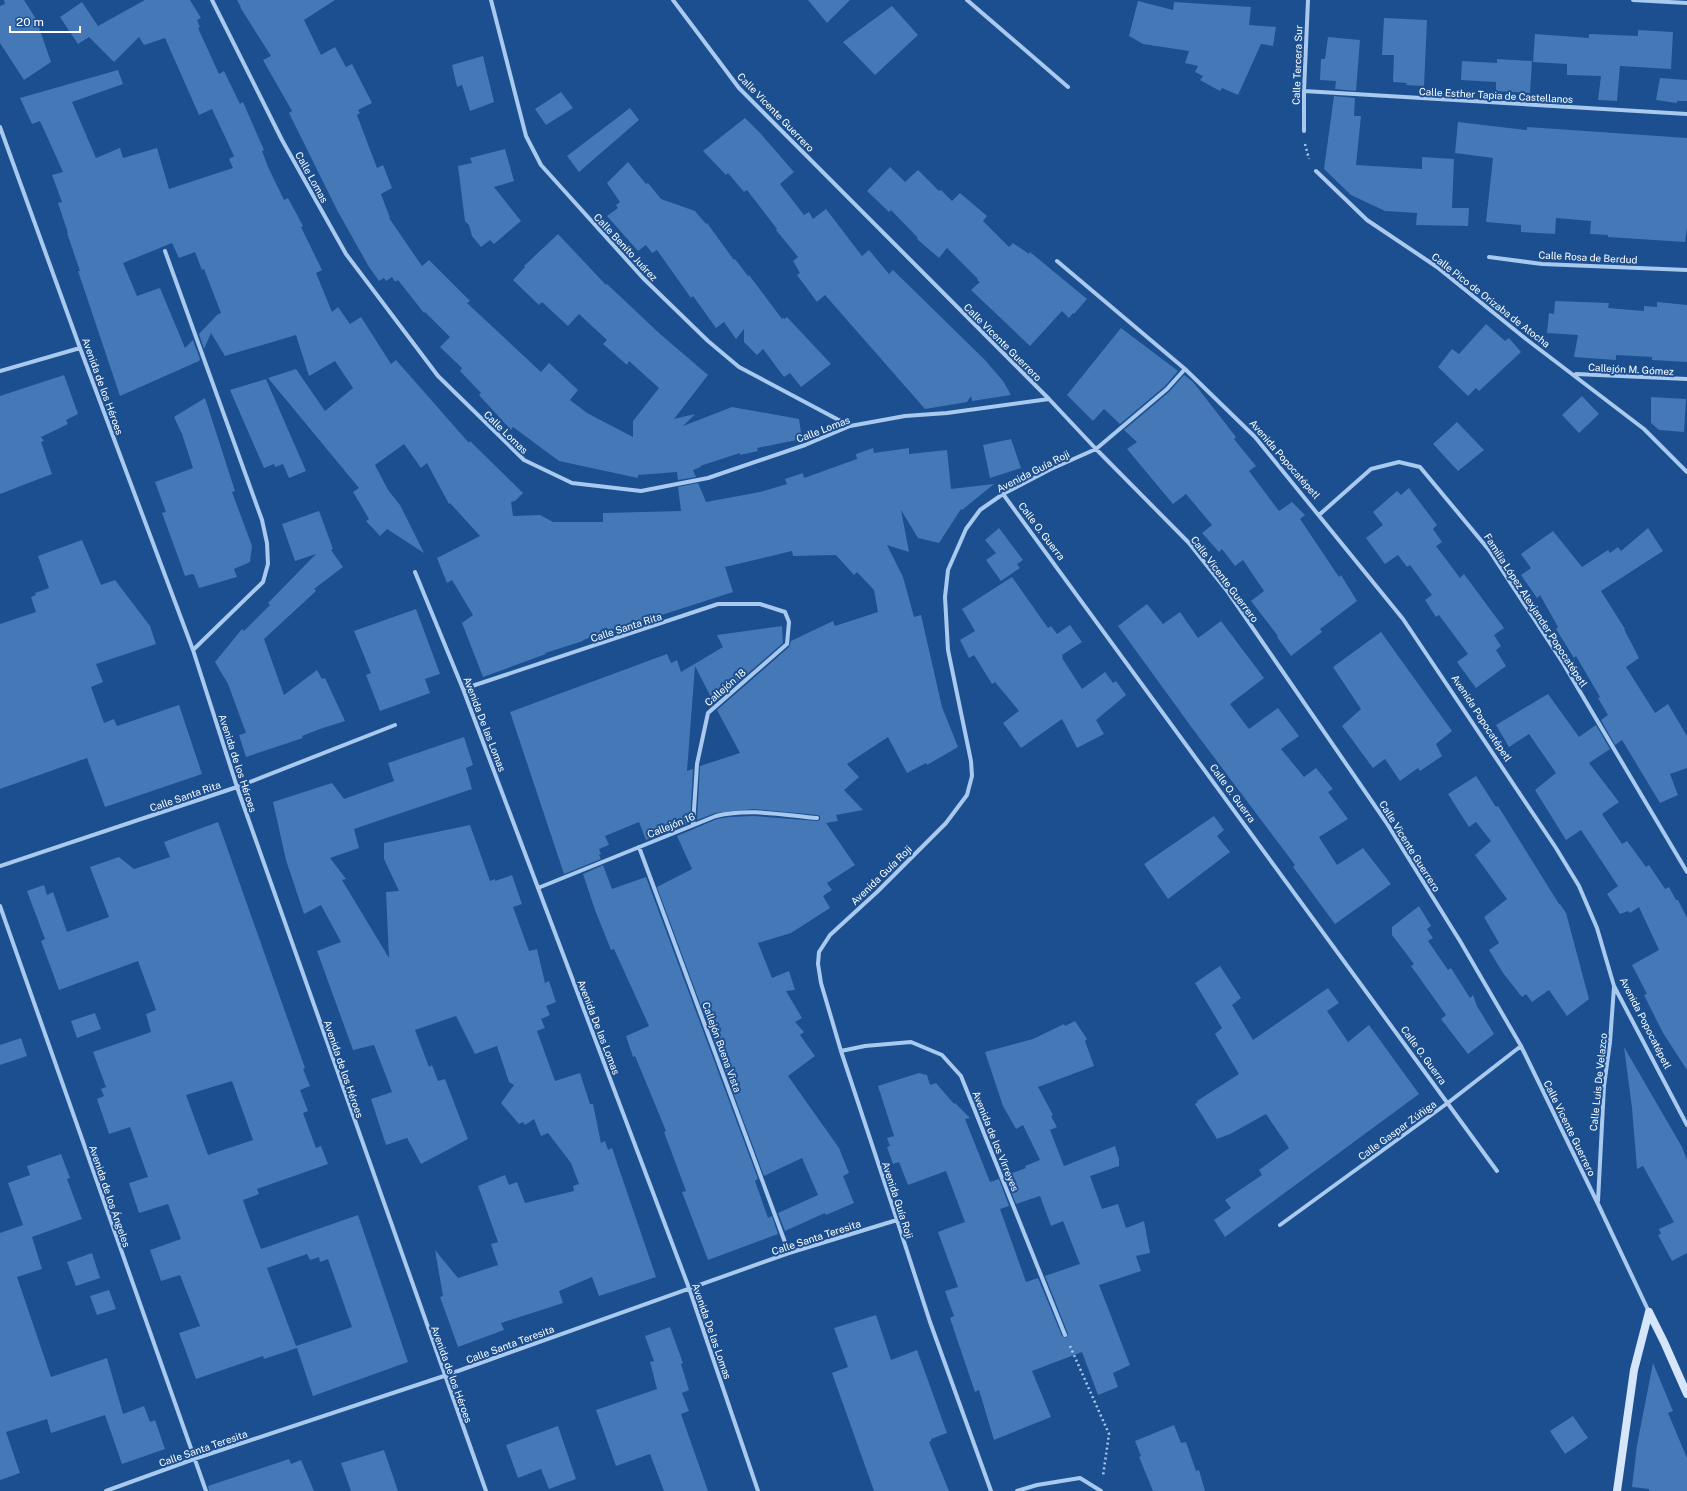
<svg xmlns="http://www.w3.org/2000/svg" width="1687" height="1491" font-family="'Public Sans',sans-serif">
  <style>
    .building { fill: #4478b7; fill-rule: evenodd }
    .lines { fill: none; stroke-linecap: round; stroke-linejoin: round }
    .path { stroke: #a9c9ee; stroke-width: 2.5; stroke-dasharray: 2 3; stroke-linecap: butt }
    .street { stroke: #a9c9ee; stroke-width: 4 }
    .secondary { stroke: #d6e6fa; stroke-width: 8 }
    .labels { text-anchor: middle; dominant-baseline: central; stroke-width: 4; stroke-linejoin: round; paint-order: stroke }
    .street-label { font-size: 10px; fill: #fff; stroke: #1b4f8f }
  </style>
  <rect width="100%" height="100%" fill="#1b4f8f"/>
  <path class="building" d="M4,0H24L36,19L51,62L24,80L0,43V6L5,4Z
    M145,0H190L201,18L197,20L200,27L198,28L219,74L224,71L240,104L243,102L264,150L262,151L268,167L284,200L288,198L303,226L301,227L322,270L316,273L332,312L338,307L350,324L361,317L391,364L396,360L469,443L470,441L523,493L515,501L511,502L513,516L540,515L553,522H603V513L681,511L678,487L698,483L706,502L760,492L787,484L785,479L803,473L804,478L857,459L856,454L873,448L874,453L909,448V454L947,450L951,489L994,484L962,510L961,509L939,543L918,538L901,510L909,552L887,545L903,577L914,617L921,615L942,707L958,747L927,765L926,763L907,773L888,737L847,764L859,777L844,790L863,810L836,815L838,821L826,823L855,865L827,883L832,890L823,896L830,908L791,933L758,943L772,978L789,971L795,990L786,991L802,1018L795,1022L804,1032L800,1035L815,1056L788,1076L839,1148L849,1173L843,1176L854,1203L826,1215L825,1213L785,1231L778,1213L818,1195L802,1158L764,1176L657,887L692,869L677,836L717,819L729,817L754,816L817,821L820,820V816L817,815L754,809L715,813L697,820L700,766L740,753L717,710L789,647L791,641L833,621L835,626L878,612L874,590L857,572L854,575L836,555L793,556L792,551L725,567L733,592L640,622L639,620L583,640V641L545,653L546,654L483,677L462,623L473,615L452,580L447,583L437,558L480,536L450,503L449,504L427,463L421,468L404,444L375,465L388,490L400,505L424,553L387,529L380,536L366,521L369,519L353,492L359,488L268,378L296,369L325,411L353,388L335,361L309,376L296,335L225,356L211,333L204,349L199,334L217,315L221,313L204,269L202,270L195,252L179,258L172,243L123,263L137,296L160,288L185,348L193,340L200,359L199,361L120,396L78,271H80L67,233H68L58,203L62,202L52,175L63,172L40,121L32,124L20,98L118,70L123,84L72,102L96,158L120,148L123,158L157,148L169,189L233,168L229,159L234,156L212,109L199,115L165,38L144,45L139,37L114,62L89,37L78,44L60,17L82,2L98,26Z
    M237,0H335L304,20L321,55L335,47L346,67L352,64L372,103L358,110L360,113L357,115L377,168L383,165L392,188L381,194L390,218H389L422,266L429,260L470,301L467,303L541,372L549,363L578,390L570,400L587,413L633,437V421L659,388L629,361L627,365L603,344L607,340L579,314L568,326L542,302L539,305L513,280L525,267L524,266L558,234L606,285L607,284L659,333L708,375L674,419L695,414L683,426L732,407L799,419L802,439L757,448L758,451L740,455V453L700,466L701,467L693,470L696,477L678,480L677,472L638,475V478L559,461L513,427L511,430L479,395L481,393L460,371L462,368L440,347L450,337L425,312L424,313L398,280L395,282L392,277L386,281L384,278L379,281L369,267L337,210L289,113L292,111L263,60L271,56L240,7H241Z
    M808,0H850L827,23Z
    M1138,1L1173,10L1174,2L1251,7L1249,25L1276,27L1273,46L1261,44L1238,95L1222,88L1220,91L1200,80L1203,76L1195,72L1198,66L1185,63L1189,51L1143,44L1129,36Z
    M892,6L918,35L875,75L843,42Z
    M1384,18L1427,20L1424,86L1406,85L1407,83L1393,82L1394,55H1382Z
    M1638,30L1673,32L1671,69L1620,66L1617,101L1598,100L1601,76L1567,75V64L1533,62L1535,34L1589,38V34L1638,36Z
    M1328,37L1360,40L1356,91L1335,89L1336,81L1320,80L1321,59H1325Z
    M483,56L494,102L470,111L462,85L457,87L452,65Z
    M1497,59L1532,61L1530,93L1496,91V82L1461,80L1462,61L1497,63Z
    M1660,78L1687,80V101H1677V103L1656,100Z
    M561,92L573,108L546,125L535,109Z
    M1334,96L1355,98L1354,116H1361L1356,165L1422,169V157L1454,159L1452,208H1469L1468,226L1416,225L1417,213L1385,211L1351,195L1324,169Z
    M630,108L639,120L579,172L567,156Z
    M745,118L761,134L794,172L780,184L804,215L809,212L813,219L826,209L862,256L869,250L889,274L893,270L985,360L1003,381L1011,395L972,401L971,396L967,402L925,409L825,295L817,302L797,275L800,273L793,261L798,257L776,230L777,229L747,190L744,192L728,173L726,175L703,151Z
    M1458,122L1527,130V127L1687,138V227L1685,242L1608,237V235L1590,234L1591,221L1556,218L1555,234L1521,232V225L1486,222L1493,158L1455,153Z
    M505,149L514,181L494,187L521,221L494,244L490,240L481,247L472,236L469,225L465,221L458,166L472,163L470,158Z
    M628,162L646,184L648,183L661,199L695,211L706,224L707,223L734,260L735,259L748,276L749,275L782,319L783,318L785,319L787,317L831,364L801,387L790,373L784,377L763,349L757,355L744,342V329L736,339L724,322L716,328L693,296L691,298L657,250L652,253L646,245L638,251L607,216L618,208L616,205L620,202L607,183Z
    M890,167L905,182L918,170L939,191L941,190L952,201L960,193L987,216L983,221L1009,247L1013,243L1029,254L1030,252L1087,299L1074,314L1073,313L1069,318L1062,311L1030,346L971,290L980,282L977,280L978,279L947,248L939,258L917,239L918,238L891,210L889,212L867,191Z
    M1555,301L1609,303L1608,308L1644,311V306L1657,307V302L1687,305V362L1652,360V357L1616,355V360L1574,357L1578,335L1547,333L1549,313L1554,314Z
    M1486,324L1505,341L1509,338L1521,352L1479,391L1476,388L1468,396L1438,367L1452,349L1459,354Z
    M1121,328L1178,371L1165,386L1120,424L1104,409L1093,421L1067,395Z
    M64,375L78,414L66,420L68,424L41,437L44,441L41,442L52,474L0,494V396Z
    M1184,375L1193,382L1236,437L1234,439L1256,466L1249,471L1279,511L1292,502L1305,515L1300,519L1339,577L1341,575L1357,601L1320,629L1322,632L1291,656L1277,637L1278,636L1251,601L1264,591L1243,560L1235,566L1222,549L1219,552L1202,533L1212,525L1186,494L1173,504L1127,449L1137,442L1124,430L1169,392Z
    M266,379L306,471L289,478L283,464L275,467L274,464L264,468L230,390Z
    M1582,396L1599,414L1579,433L1562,415Z
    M1651,397L1686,399L1684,432L1659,430L1651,423Z
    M205,398L235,491L232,492L252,546L250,562L234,569L237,577L199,588L194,575L192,574L185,576L162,513L166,512L155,482L193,468L182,434L174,417Z
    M1457,422L1484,450L1458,471L1433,444Z
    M1011,439L1021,468L990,478L983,445Z
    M1409,488L1437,525L1433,529L1442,542L1436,546L1460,578L1464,574L1504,628L1494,635L1501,646L1496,650L1506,666L1476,688L1457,662L1468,654L1439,615L1436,617L1425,600L1432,595L1410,565L1407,567L1398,555L1385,564L1366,538L1383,525L1373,512L1397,491L1401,495Z
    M319,511L333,549L331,550L343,567L314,589L316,591L264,639L284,695L317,670L322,679L325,678L345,721L320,729L302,736L303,738L246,757L239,735L246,733L228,684L215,662L242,629L244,631L270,605L268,603L316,554L295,561L282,524Z
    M999,528L1023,560L1017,564L1020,568L1001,581L986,560L996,553L985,540Z
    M1648,528L1663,551L1601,591L1625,629H1624L1639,658L1626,667L1655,713L1668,704L1687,736V768L1670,774L1678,795L1660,803L1622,740L1615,745L1601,720L1608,715L1598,698L1600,697L1576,656L1574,658L1556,629L1558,627L1540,595L1537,598L1521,575L1531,568L1521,554L1553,531L1582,567L1608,550L1610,553L1618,547L1621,551Z
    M82,540L101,585L115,580L150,626L156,644L96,664L103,682L91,687L104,723L114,719L117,726L179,705L202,774L105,807L87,758L0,789V624L36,612L31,597L36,595L35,593L49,588L38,556Z
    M1012,577L1048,628L1051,626L1057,634L1070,625L1082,642L1062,655L1063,657L1062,658L1082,689L1105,672L1113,683L1116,681L1126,695L1096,720L1104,734L1077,748L1062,719L1021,748L1003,723L1019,711L995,682L992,684L974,655L969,658L960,640L975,631L962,609Z
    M1147,604L1163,624L1180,612L1198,638L1221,621L1264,678L1230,704L1249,729L1278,708L1299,736L1281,749L1304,777L1316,768L1333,789L1328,792L1348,819L1319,837L1337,865L1363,848L1391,884L1335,924L1293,867L1295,865L1192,728L1118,626Z
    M416,609L440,674L425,679L430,693L380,711L366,675L371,673L354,631Z
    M782,626L783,643L714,703L695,666L687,771L693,769L690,823L646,840L639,822L605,836L609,845L599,849L601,854L599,855L601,859L564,874L510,712L667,654L671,663L677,660L681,672L723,647L717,635Z
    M1381,632L1452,731L1436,744L1442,756L1420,771L1418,768L1400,781L1385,759L1373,768L1342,726L1361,709L1333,667Z
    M1548,694L1579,737L1596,725L1610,749L1589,763L1619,802L1602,814L1622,844L1627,841L1646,867L1649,865L1665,889L1669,887L1676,900H1678L1687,918V1070L1663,1033L1644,995L1647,994L1632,965L1659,950L1639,907L1630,913L1628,911L1620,914L1607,894L1618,886L1581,830L1566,840L1535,790L1556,773L1529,734L1509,747L1496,725Z
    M464,737L473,765L466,768L472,789L354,829L359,848L330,858L346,879L342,880L389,958L386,892L399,891L384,859V843L470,825L490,881L495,879V881L512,875L522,904L513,907L529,951L537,949L545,983L549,981L556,1002L546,1006L550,1015L541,1019L545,1028L537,1031L555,1081L580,1073L590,1104H593L601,1143L605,1141L608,1150L612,1148L656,1277L599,1296L592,1277L559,1291L563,1303L501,1323L504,1330L458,1347L440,1297L443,1296L435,1250L458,1278L498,1265L491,1244L498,1242L478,1186L505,1175L509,1185L517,1182L525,1203L574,1191L573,1186L579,1184L571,1163L548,1133L541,1136L534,1119L525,1125L523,1122L519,1124L501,1103L514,1085L509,1082L497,1046L475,1054L456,1016L415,1030L429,1067L432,1065L438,1081L445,1079L468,1139L421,1164L407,1138L386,1145L371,1099L392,1092L374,1045L353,1050L317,951L341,942L321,905L304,914L286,860L273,802L332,783L344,799L394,781L388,763Z
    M1476,776L1496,807L1498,806L1559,904H1560L1566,913L1589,999L1567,1016L1549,990L1532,1002L1526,994L1522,997L1503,973L1489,950L1499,943L1484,917L1507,899L1475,855L1491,841L1476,822L1469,827L1448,794Z
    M1214,816L1224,830L1217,836L1230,852L1168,899L1144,864Z
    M218,822L305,1068L303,1069L310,1086L300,1090L308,1111L303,1113L316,1148L321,1146L328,1164L257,1189L259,1194L243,1200L250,1220L261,1249L358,1215L408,1362L313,1396L297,1348L264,1359L263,1356L196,1379L179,1333L200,1326L180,1275L161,1281L150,1250L181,1239L168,1204L139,1213L129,1183L148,1177L130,1127L109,1134L97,1099L104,1096L101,1089L106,1087L93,1052L151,1032L146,1014L156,1010L138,961L59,990L41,941L45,939L27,891L44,885L47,895L53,892L67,932L109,917L90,867L119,857L134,869L170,857L164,842ZM232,1081L253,1140L208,1155L186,1095ZM307,1254L310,1260L319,1257L320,1262L328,1259L352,1327L296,1346L267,1268Z
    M603,865L612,889L646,877L758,1179L755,1181L768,1218L772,1216L778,1234L708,1260L682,1192L686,1191L664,1132L666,1131L635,1056L633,1057L626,1036L649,1026L614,949L611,950L595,910L583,874Z
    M1419,906L1431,926L1427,929L1433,938L1428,941L1448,970L1451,968L1470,998L1473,995L1477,1006L1494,1034L1468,1054L1441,1019L1446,1015L1411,966L1414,964L1392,935V927Z
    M1220,966L1241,998L1232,1005L1253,1040L1328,988L1339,1003L1327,1011L1348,1042L1369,1025L1419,1094L1225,1237L1214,1220L1231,1208L1225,1200L1262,1175L1259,1170L1289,1148L1266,1114L1230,1134L1217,1139L1195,1104L1198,1102L1197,1101L1239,1074L1215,1034L1222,1028L1195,983Z
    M95,1013L101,1029L77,1038L71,1021Z
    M1075,1021L1087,1039L1085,1041L1094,1066L1038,1087L1053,1115L1051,1116L1057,1127L1050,1130L1064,1166L1115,1146L1119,1159V1166L1090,1176L1102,1209L1118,1204L1126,1228L1144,1221L1150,1253L1136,1256L1141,1271L1099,1285L1130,1365L1113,1373L1118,1387L1098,1395L1082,1352L1032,1371L1051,1417L994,1440L979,1390L975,1392L958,1342L950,1318L954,1316L945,1291L958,1287L938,1232L965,1222L946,1171L908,1185L899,1162L893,1164L887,1147L890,1146L887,1138L894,1136L878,1086L919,1073L927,1075L930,1085L936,1083L954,1104L955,1103L970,1118L965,1119L990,1182L999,1179L1009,1206L1000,1209L1026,1282L1038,1278L1062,1336L1066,1338L1068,1334L1045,1276L1080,1264L1063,1221L1051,1226L1040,1196L1016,1204L1005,1176L1026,1168L1025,1166L1040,1160L1023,1125L1016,1129L1003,1106L985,1052L1033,1039L1064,1024L1065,1026Z
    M21,1038L27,1056L0,1065V1045Z
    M1624,1047L1682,1147L1687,1160V1253L1672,1261L1658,1235L1661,1234L1659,1229L1674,1222L1643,1166L1637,1169L1632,1108Z
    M61,1154L70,1178L67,1179L82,1219L32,1237L42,1269L17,1277L51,1377L107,1358L123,1414L144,1406L150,1422L155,1420L165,1449L122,1464L105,1415L51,1433L47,1419L6,1432L20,1473L0,1480V1233L23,1225L8,1183L30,1175L27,1166Z
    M92,1253L100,1278L76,1286L67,1262Z
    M109,1290L116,1309L97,1315L90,1296Z
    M876,1315L891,1360L917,1350L947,1433L931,1439V1441L929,1442L949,1491H874L832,1373L848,1367L834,1328Z
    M670,1327L683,1363L681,1364L689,1390L682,1393L689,1411L681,1414L708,1491H664L650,1454L616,1466L596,1410L657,1389L650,1362L654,1361L645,1336Z
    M1653,1363L1673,1411L1668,1413L1687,1458V1491H1649V1489L1632,1487L1637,1445Z
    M1573,1416L1588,1438L1565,1454L1550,1431Z
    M1174,1425L1181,1443L1186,1442L1196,1471L1199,1470L1205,1491H1153L1139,1457L1141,1456L1135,1441Z
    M558,1426L576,1479L549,1489L541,1469L518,1478L506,1445Z
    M384,1450L398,1491H351L341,1463Z
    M289,1459L291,1464L301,1460L314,1491H209L208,1486Z"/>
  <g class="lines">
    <path class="path" d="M1305,144L1309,159
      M1070,1346L1109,1434L1103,1476"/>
    <path class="street" d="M212,0L282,140L346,254L438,376L524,460L572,483L641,491L708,478L805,445L850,426L905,416L947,413L1049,399
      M491,0L526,136L541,165L643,278L708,341L739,367L850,426
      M673,0L739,88L1049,399L1096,449L1189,543L1228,592L1386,822L1460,941L1521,1046L1598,1204L1649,1312
      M967,0L1068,87
      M1633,0L1687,3
      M1304,91L1687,114
      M0,127L80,348L193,650L237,787L486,1491
      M1304,131V91L1308,0
      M1316,171L1367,220L1437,267L1526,339L1644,429L1687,472
      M165,251L262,520L267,543L268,564L263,582L193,650
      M1489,257L1542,264L1687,270
      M1057,261L1185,369L1255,437L1403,619L1556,848L1579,886L1597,928L1614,986L1687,1125
      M0,371L80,348
      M1576,374L1687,379
      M1003,494L1497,1171
      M1319,515L1371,469L1399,462L1420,467L1489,550L1563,663L1687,872
      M415,572L463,689L689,1288L758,1491
      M463,689L718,604H760L785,612L789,622L787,644L708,713L697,764L693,825
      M639,847L789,1253
      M0,866L237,787L395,725
      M538,888L716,816C750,808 783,815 817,818
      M0,906L206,1491
      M841,1051L865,1046L911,1042L942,1055L961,1076L1065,1335
      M1598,1201L1604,1086L1610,1042L1614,987
      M1280,1225L1449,1102L1521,1046
      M106,1491L194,1459L444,1376L789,1253L897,1220
      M991,1491L930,1322L897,1220L841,1051L821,983L818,964L819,952L830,935L877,892L946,823L967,795L972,776L971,761L948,650L945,597L948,570L966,529L980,510L1003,494L1051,469L1096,449L1167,389L1185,369
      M1017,1491L1037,1485L1080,1478L1101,1491"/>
    <path class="secondary" d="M1649,1312L1664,1342L1687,1394
      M1617,1491L1634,1370L1649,1312"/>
  </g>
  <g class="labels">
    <g class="street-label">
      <text transform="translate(1297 65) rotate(-88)">Calle Tercera Sur</text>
      <text transform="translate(1496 95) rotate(3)">Calle Esther Tapia de Castellanos</text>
      <text transform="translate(776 112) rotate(46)">Calle Vicente Guerrero</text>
      <text transform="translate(312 177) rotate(61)">Calle Lomas</text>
      <text transform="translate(626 247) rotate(47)">Calle Benito Juárez</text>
      <text transform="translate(1588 257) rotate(3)">Calle Rosa de Berdud</text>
      <text transform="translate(1491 300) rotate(38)">Calle Pico de Orizaba de Atocha</text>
      <text transform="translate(1003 342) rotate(45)">Calle Vicente Guerrero</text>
      <text transform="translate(1631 369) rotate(3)">Callejón M. Gómez</text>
      <text transform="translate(103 386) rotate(70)">Avenida de los Héroes</text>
      <text transform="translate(823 429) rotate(-21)">Calle Lomas</text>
      <text transform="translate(506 432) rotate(44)">Calle Lomas</text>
      <text transform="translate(1285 459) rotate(49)">Avenida Popocatépetl</text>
      <text transform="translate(1033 471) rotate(-27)">Avenida Guía Roji</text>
      <text transform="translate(1042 531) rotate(53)">Calle O. Guerra</text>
      <text transform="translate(1225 579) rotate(53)">Calle Vicente Guerrero</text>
      <text transform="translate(1536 610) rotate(57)">Familia López Alexjander Popocatépetl</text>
      <text transform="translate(626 627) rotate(-18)">Calle Santa Rita</text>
      <text transform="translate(725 687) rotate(-41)">Callejón 18</text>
      <text transform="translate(1482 718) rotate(57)">Avenida Popocatépetl</text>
      <text transform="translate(485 724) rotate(69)">Avenida De las Lomas</text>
      <text transform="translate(238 763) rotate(72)">Avenida de los Héroes</text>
      <text transform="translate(1233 793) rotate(54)">Calle O. Guerra</text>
      <text transform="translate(185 796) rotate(-19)">Calle Santa Rita</text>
      <text transform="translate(671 825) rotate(-22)">Callejón 16</text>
      <text transform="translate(1410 846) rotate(58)">Calle Vicente Guerrero</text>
      <text transform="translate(881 875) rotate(-44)">Avenida Guía Roji</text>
      <text transform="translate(1646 1023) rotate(63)">Avenida Popocatépetl</text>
      <text transform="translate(599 1027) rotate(69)">Avenida De las Lomas</text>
      <text transform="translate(722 1047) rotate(70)">Callejón Buena Vista</text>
      <text transform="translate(1424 1055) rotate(54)">Calle O. Guerra</text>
      <text transform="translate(344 1069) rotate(71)">Avenida de los Héroes</text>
      <text transform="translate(1598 1082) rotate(-84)">Calle Luis De Velazco</text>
      <text transform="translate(1570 1128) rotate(64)">Calle Vicente Guerrero</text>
      <text transform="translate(1397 1130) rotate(-36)">Calle Gaspar Zúñiga</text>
      <text transform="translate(996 1141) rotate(68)">Avenida de los Virreyes</text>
      <text transform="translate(110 1196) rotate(71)">Avenida de los Ángeles</text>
      <text transform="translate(898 1200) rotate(72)">Avenida Guía Roji</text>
      <text transform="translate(816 1237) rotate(-18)">Calle Santa Teresita</text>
      <text transform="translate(712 1331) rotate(71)">Avenida De las Lomas</text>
      <text transform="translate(510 1344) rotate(-20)">Calle Santa Teresita</text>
      <text transform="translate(452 1374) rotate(70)">Avenida de los Héroes</text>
      <text transform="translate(203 1448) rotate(-19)">Calle Santa Teresita</text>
    </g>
  </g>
  <path d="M10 26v6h70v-6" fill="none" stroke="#ffffff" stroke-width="2"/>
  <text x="16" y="26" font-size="12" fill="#ffffff" stroke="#1b4f8f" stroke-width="3" paint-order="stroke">20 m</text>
</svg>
